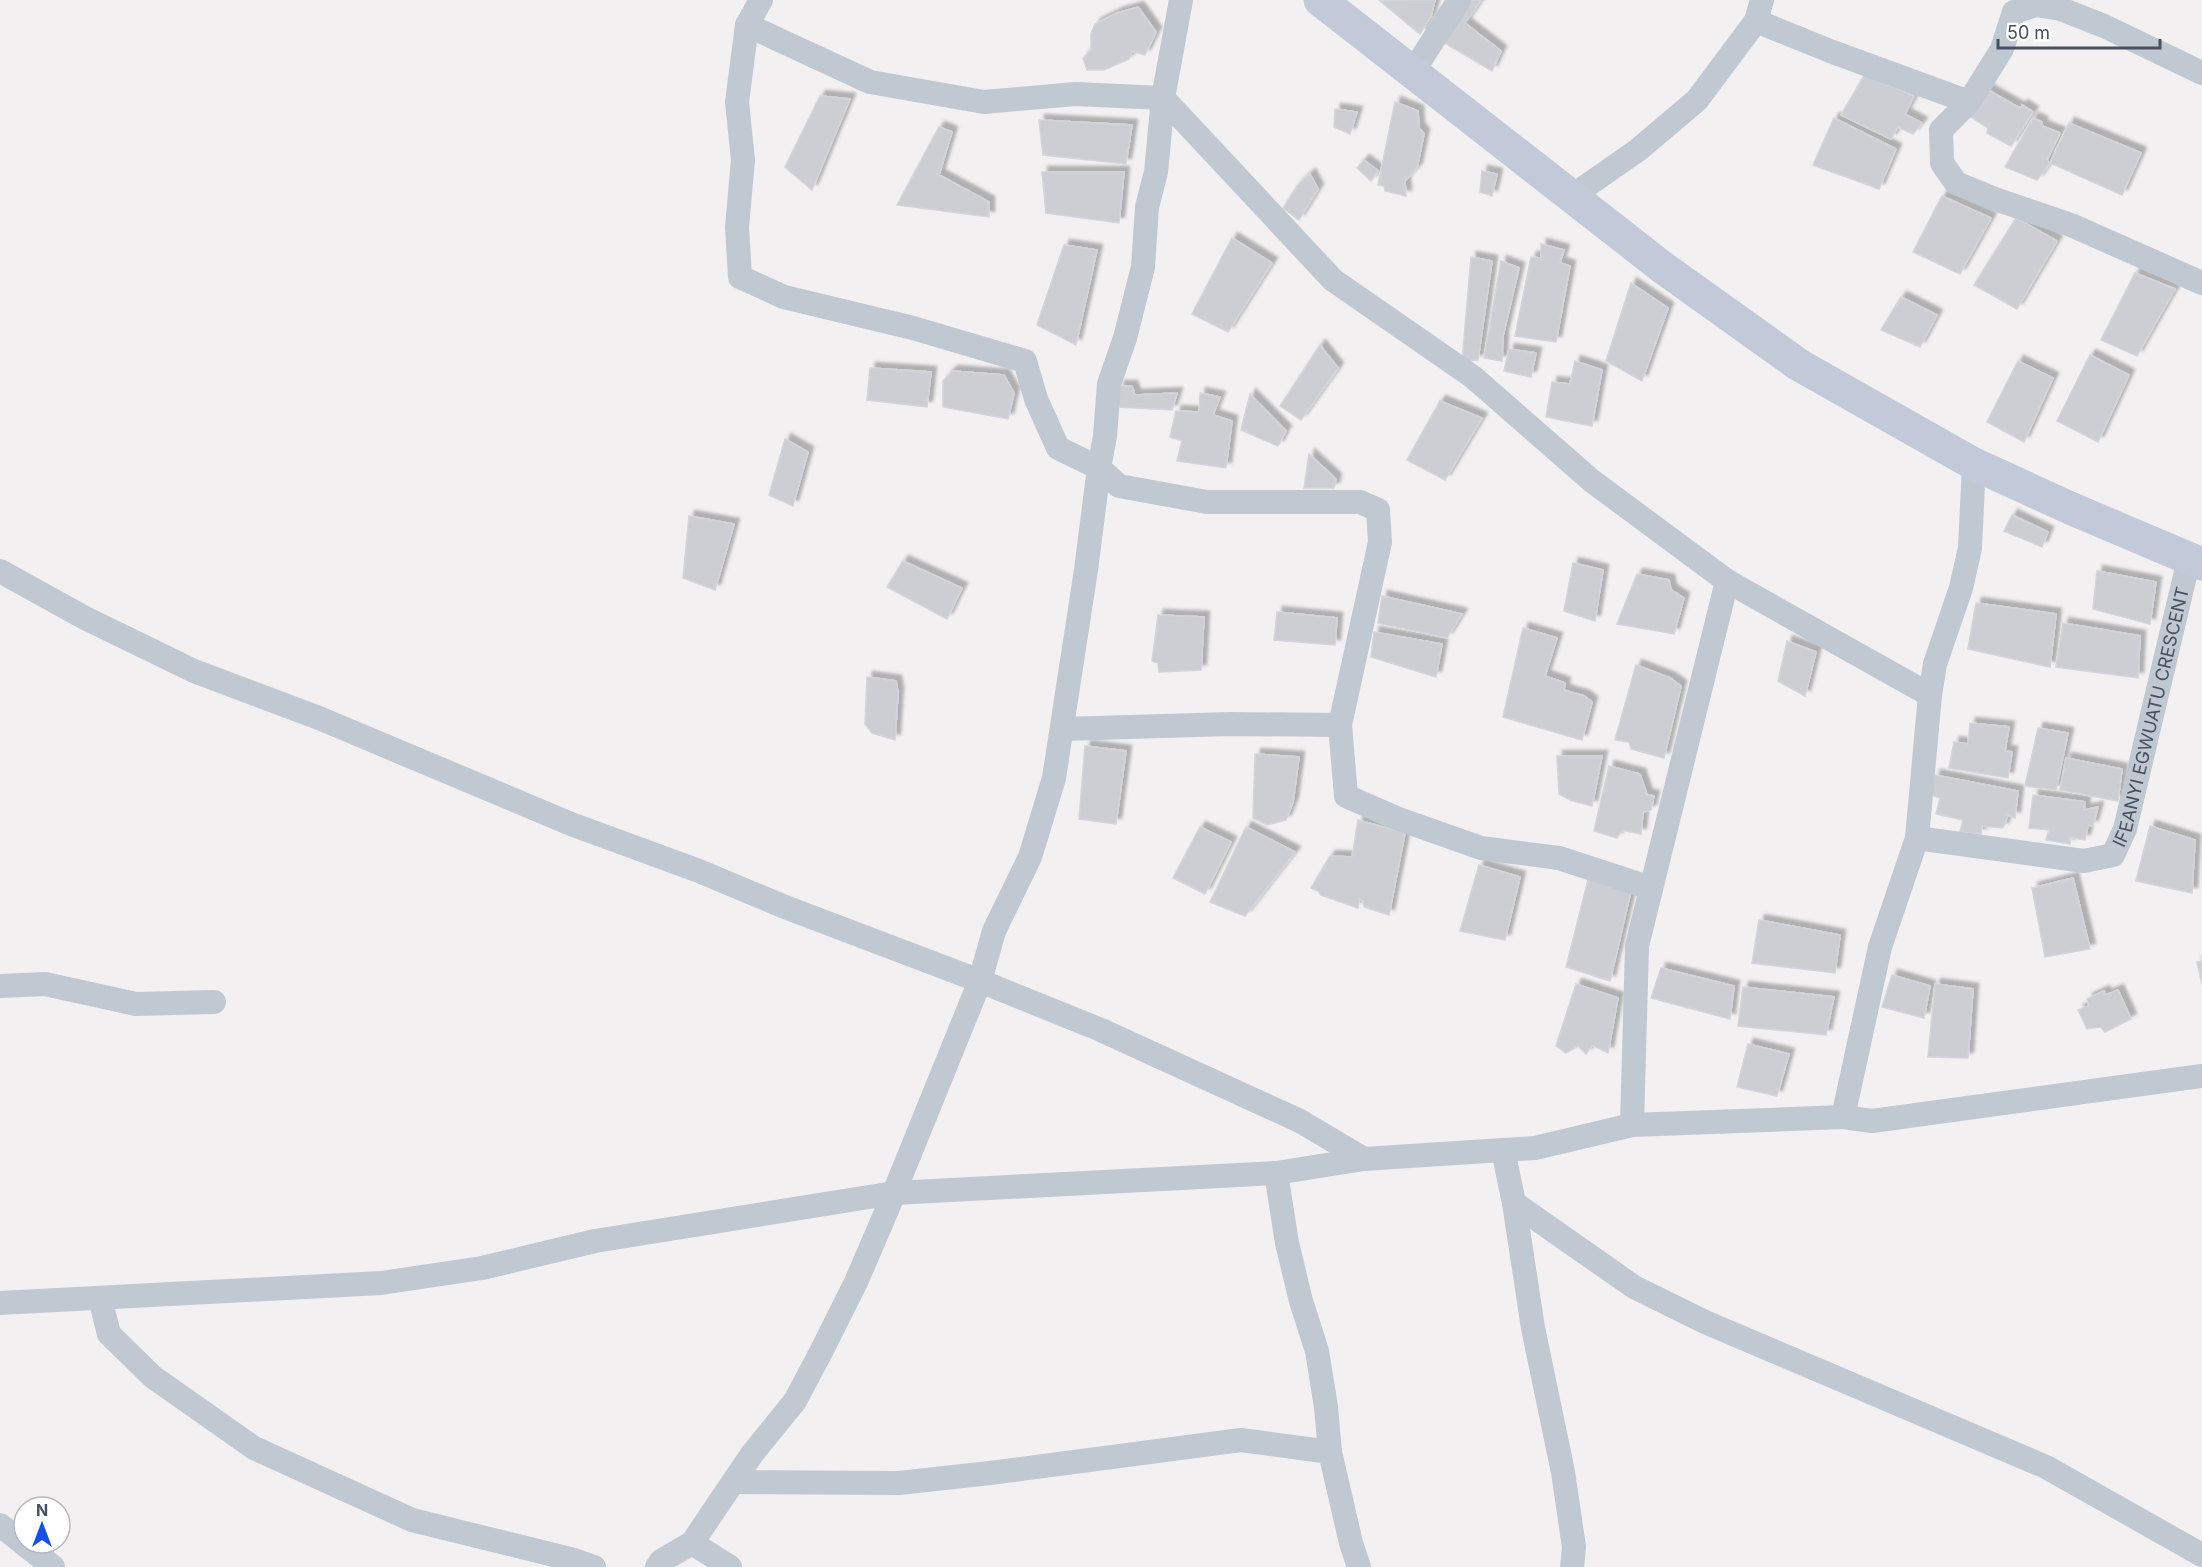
<svg xmlns="http://www.w3.org/2000/svg" width="2202" height="1567" font-family="Inter,sans-serif">
  <style>
    .building { fill: #ccced4; stroke: #d3d5db; stroke-width: 1.5; filter: url(#shadow) }
    .lines { fill: none; stroke-linecap: round; stroke-linejoin: round }
    .minor { stroke: #c0c8d2; stroke-width: 24 }
    .secondary { stroke: #c2cad9; stroke-width: 33 }
    .labels { text-anchor: middle; dominant-baseline: central; stroke-width: 4.5; stroke-linejoin: round; paint-order: stroke }
    .street-label { font-size: 18px; fill: #47505e; stroke: #fff }
  </style>
  <defs>
    <filter id="shadow"><feDropShadow dx="5.5" dy="-5.5" stdDeviation="1.5" flood-color="#0004"/></filter>
  </defs>
  <rect width="100%" height="100%" fill="#f2f0f0"/>
  <path class="building" d="M1435,0L1431,16L1420,34L1380,1Z
    M1453,0H1481L1465,23L1501,51L1492,71L1426,32Z
    M1138,7L1156,32L1145,55L1132,51L1129,59L1104,70H1087L1083,58L1091,50V34L1095,24L1117,13Z
    M1865,74L1914,96L1905,114L1922,123L1913,134L1898,127L1891,139L1841,115Z
    M1988,90L2016,106L2021,108L2022,105L2033,112L2011,146L1987,133L1988,128L1971,117Z
    M820,96L850,99L812,190L785,167Z
    M1395,102L1418,111L1419,128L1424,134L1417,168L1405,181L1406,196L1385,191L1384,186L1378,185Z
    M1335,109L1357,112L1350,134L1334,127Z
    M1834,118L1896,149L1879,189L1813,165Z
    M2033,118L2042,122V126L2060,133L2047,160L2050,163L2037,180L2005,167Z
    M1039,120L1132,125L1126,164L1043,155Z
    M2069,123L2141,153L2122,195L2050,163Z
    M939,127L952,132L939,175L989,202V217L897,205Z
    M1364,160L1378,171L1371,181L1357,168Z
    M1482,171L1497,174L1492,196L1480,192Z
    M1042,172H1124L1119,223L1046,213Z
    M1310,174L1318,189L1299,220L1283,208L1297,186Z
    M1942,196L1991,218L1960,274L1913,252Z
    M2016,218L2057,241L2017,309L1974,285Z
    M1232,238L1272,263L1228,332L1192,314Z
    M1541,244L1564,250L1560,263L1570,266L1556,342L1515,336L1531,257L1541,258Z
    M1064,245L1097,250L1076,345L1037,325Z
    M1471,257L1492,261L1478,360L1462,361Z
    M1501,261L1519,268L1503,336L1502,361L1484,358Z
    M2135,273L2175,289L2137,356L2101,340Z
    M1631,283L1668,308L1642,381L1606,361Z
    M1901,297L1937,315L1920,347L1881,330Z
    M1320,345L1338,368L1301,420L1280,406Z
    M1509,349L1536,353L1531,377L1504,371Z
    M2090,355L2129,375L2098,442L2057,421Z
    M1575,361L1602,370L1592,426L1546,417L1552,382L1570,384Z
    M2018,361L2053,378L2024,442L1987,422Z
    M870,368L931,372L927,407L867,400Z
    M952,371L1004,375L1014,393L1008,419L943,407V381Z
    M1119,386H1132L1135,395L1177,393L1172,410L1118,407Z
    M1200,393L1220,397L1213,415L1232,421L1226,468L1177,461L1182,441L1170,437L1176,411L1199,412Z
    M1250,394L1286,431L1278,446L1241,430Z
    M1440,401L1482,418L1445,480L1407,460Z
    M785,439L808,452L793,506L769,495Z
    M1309,454L1336,479L1334,488H1304Z
    M2012,515L2048,532L2042,547L2004,531Z
    M689,516L734,524L715,590L683,578Z
    M903,561L962,588L947,619L887,587Z
    M1573,563L1603,570L1595,621L1564,611Z
    M2097,571L2156,582L2150,624L2093,609Z
    M1637,574L1669,580L1671,590L1684,598L1674,634L1617,624Z
    M1382,596L1462,614L1447,638L1378,623Z
    M1976,603L2056,614L2050,667L1968,649Z
    M1277,612L1337,618L1335,645L1274,640Z
    M1158,615L1204,617L1201,670L1159,672L1158,663L1152,661Z
    M2063,623L2140,636L2138,678L2056,667Z
    M1523,628L1557,638L1545,676L1565,683L1564,690L1584,696L1592,702L1582,740L1503,717Z
    M1374,632L1442,644L1436,677L1371,657Z
    M1787,641L1816,652L1805,696L1778,681Z
    M1636,665L1670,678L1681,686L1664,758L1631,749L1629,742L1615,740Z
    M867,677L896,681L898,693L895,740L872,733L865,724Z
    M1970,723L2009,727L2005,751L2012,752L2008,778L1949,768L1954,742L1968,744Z
    M2038,728L2068,733L2056,790L2025,786Z
    M1085,746L1126,751L1116,824L1079,819Z
    M1255,754L1299,757L1293,802L1286,820L1267,825L1253,818Z
    M1557,756H1602L1592,806L1570,800L1559,794Z
    M2066,758L2122,769L2118,801L2060,790Z
    M1609,766L1640,774L1647,795L1654,796L1651,810L1643,812L1641,834L1622,830L1617,838L1594,831Z
    M1935,775L2018,791L2015,818L2008,815L2003,828L1982,826L1981,834L1960,832L1963,820L1936,814L1940,798L1931,795Z
    M2033,795L2085,802L2084,810L2098,807L2093,826L2088,825L2085,840L2070,837V844L2046,840L2049,830L2029,828Z
    M1358,820L1405,833L1389,915L1364,907L1363,901L1359,899L1358,908L1321,895L1318,891L1311,888L1330,856L1352,857Z
    M2150,826L2195,840L2192,893L2136,881Z
    M1200,827L1231,842L1205,894L1173,878Z
    M1246,827L1295,852L1245,916L1210,902Z
    M1479,865L1520,877L1505,940L1460,931Z
    M2073,878L2090,949L2045,957L2032,888Z
    M1588,880L1631,891L1610,981L1566,967Z
    M1759,920L1840,935L1835,973L1752,963Z
    M2202,961V984L2197,962Z
    M1661,968L1734,986L1730,1019L1651,998Z
    M1892,975L1930,986L1924,1018L1882,1007Z
    M1576,984L1618,998L1608,1053L1592,1045L1586,1054L1578,1046L1566,1053L1556,1046Z
    M1935,984L1973,989L1968,1058L1928,1057Z
    M1743,987L1834,997L1826,1035L1738,1026Z
    M2118,990L2131,1019L2105,1032L2100,1027L2087,1029L2078,1010L2089,1006L2087,999L2104,991L2106,995Z
    M1748,1044L1789,1054L1777,1096L1737,1087Z"/>
  <g class="lines">
    <g class="minor">
      <path d="M761,0L747,25L737,102L743,160L737,227L740,277L784,297L913,328L1025,361L1036,399L1058,448L1099,468L1119,486L1207,502H1360L1378,510L1380,542L1340,725L1346,796L1396,818L1481,848L1559,858L1651,888"/>
      <path d="M1756,21L1830,51L1969,102"/>
      <path d="M747,25L870,82L984,102L1075,94L1163,98L1333,280L1473,377L1592,481L1727,581L1930,695"/>
      <path d="M1412,73L1459,0"/>
      <path d="M2202,73L2104,26L2061,9L2036,5L2014,12L2002,49L1969,102L1941,130L1942,163L1956,183L1995,199L2071,225L2202,283"/>
      <path d="M1572,196L1638,150L1697,100L1756,21L1762,0"/>
      <path d="M0,571L85,618L194,671L319,718L571,824L699,871L785,907L980,981L1101,1030L1300,1121L1364,1159"/>
      <path d="M1062,729L1230,724L1340,725"/>
      <path id="s1" d="M1917,838L2084,861L2113,855L2125,829L2189,559"/>
      <path d="M0,986L45,984L136,1004L214,1002"/>
      <path d="M1843,1117L1880,947L1917,838L1930,695L1935,664L1961,588L1970,548L1974,464"/>
      <path d="M1632,1125L1637,946L1727,581"/>
      <path d="M1503,1150L1514,1203L1634,1287L1705,1322L2046,1467L2202,1555"/>
      <path d="M1276,1173L1287,1243L1301,1301L1317,1351L1326,1407L1330,1452L1351,1543L1359,1567"/>
      <path d="M1514,1203L1533,1328L1563,1472L1574,1547L1572,1567"/>
      <path d="M100,1298L109,1334L153,1377L254,1448L412,1520L574,1560L594,1567"/>
      <path d="M0,1303L381,1283L482,1268L595,1241L894,1193L1276,1173L1364,1159L1535,1148L1632,1125L1843,1117L1872,1121L2202,1076"/>
      <path d="M734,1482L899,1483L990,1473L1241,1440L1330,1452"/>
      <path d="M0,1525L53,1567"/>
      <path d="M692,1543L730,1567"/>
      <path d="M657,1567L661,1561L692,1543L752,1454L795,1401L822,1350L856,1282L887,1210L980,981L994,931L1030,857L1054,778L1086,570L1099,468L1105,436L1109,384L1125,338L1143,267L1147,207L1156,172L1163,98L1181,0"/>
    </g>
    <path class="secondary" d="M1320,0L1662,267L1799,365L1974,464L2070,508L2202,564"/>
  </g>
  <g class="labels">
    <g class="street-label">
      <text stroke="none"><textPath href="#s1" startOffset="342">IFEANYI EGWUATU CRESCENT</textPath></text>
    </g>
  </g>
  <g transform="translate(42 1525)"><circle r="28" fill="#ffffff" stroke="#b5b9bf" stroke-width="1.5"/>
  <path d="M0-4.5L10 22L0 15L-10 22Z" fill="#1451e8"/>
  <text y="-9" font-size="16" font-weight="bold" text-anchor="middle" fill="#47505e">N</text>
  </g>
  <path d="M1998 39v9h162v-9" fill="none" stroke="#47505e" stroke-width="3"/>
  <text x="2007" y="39" font-size="18" fill="#47505e" stroke="#ffffff" stroke-width="4.5" paint-order="stroke">50 m</text>
</svg>
